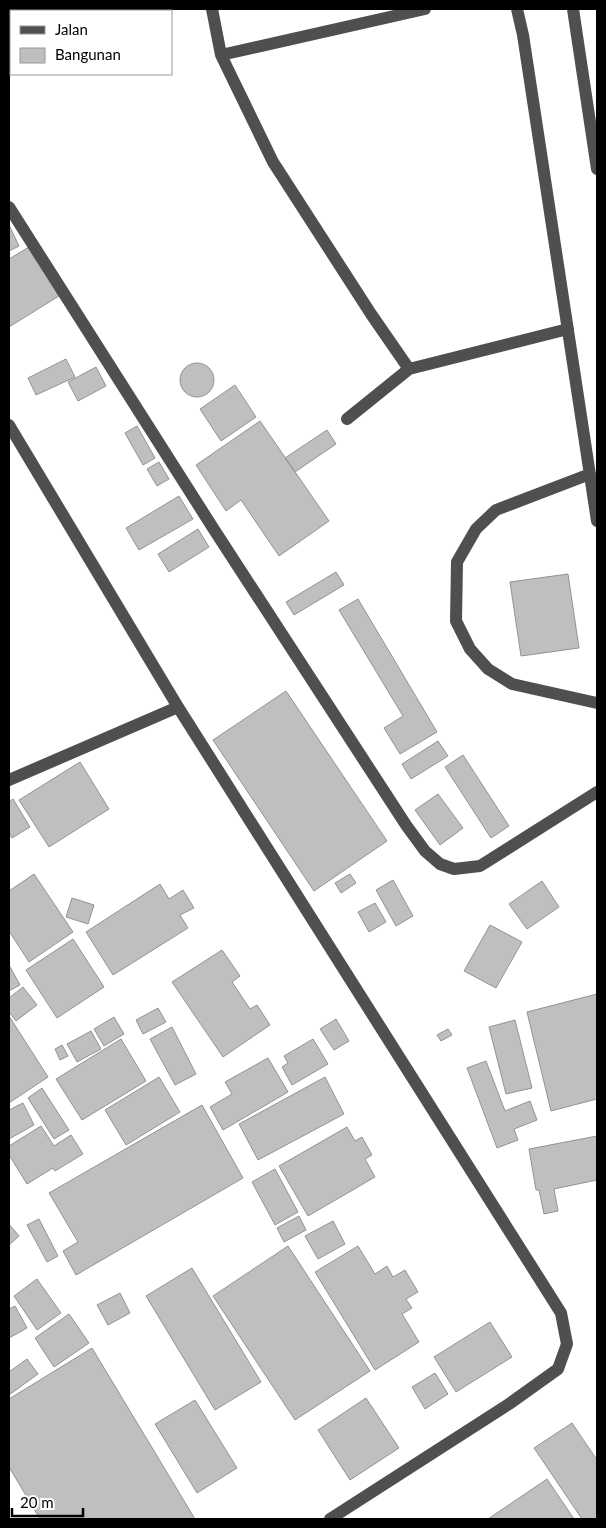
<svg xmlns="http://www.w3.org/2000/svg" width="606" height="1528" font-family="Lato,sans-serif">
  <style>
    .building { fill: #bfbfbf; stroke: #939393 }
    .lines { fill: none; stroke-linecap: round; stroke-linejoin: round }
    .minor { stroke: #4f4f4f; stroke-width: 12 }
  </style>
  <rect width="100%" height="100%" fill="#fff"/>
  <path class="building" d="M9,225L19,246L9,251Z
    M29,247L59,296L9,327V259Z
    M66,359L75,377L36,395L28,378Z
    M180 380a17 17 0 1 1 34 0a17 17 0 1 1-34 0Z
    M96,367L106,386L78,401L68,382Z
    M235,385L256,417L221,441L200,409Z
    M260,421L329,521L279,556L241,500L226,511L196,465Z
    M137,426L155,458L143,465L125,433Z
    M327,430L336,444L295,472L285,458Z
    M159,462L169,479L157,486L147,469Z
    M179,496L193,519L139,550L126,528Z
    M198,529L209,547L169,572L158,554Z
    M336,572L344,585L294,615L286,602Z
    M568,574L579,648L521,656L510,582Z
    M358,599L437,732L400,754L384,728L403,716L339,610Z
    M286,691L387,841L314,891L213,740Z
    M438,741L448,756L411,779L402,764Z
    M463,755L509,826L491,838L445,767Z
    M80,762L109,809L49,847L19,800Z
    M438,794L463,828L440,845L415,810Z
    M13,799L30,827L12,838L9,833V802Z
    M34,874L73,932L29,962L9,931V891Z
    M350,874L356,883L341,893L335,883Z
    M393,880L413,916L396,926L376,890Z
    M542,881L559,907L527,929L509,904Z
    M160,884L169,899L183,890L194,908L180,915L188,928L113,975L86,932Z
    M72,898L94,905L88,924L66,917Z
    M375,903L386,922L369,932L358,912Z
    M490,925L522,942L496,988L464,971Z
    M73,939L104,987L57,1018L26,970Z
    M222,950L240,976L232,982L250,1009L257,1005L270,1025L223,1057L172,982Z
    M9,965L20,985L9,991Z
    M23,987L37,1005L16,1021L9,1012V998Z
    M597,994V1099L551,1111L527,1012Z
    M158,1008L166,1022L143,1034L136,1020Z
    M9,1016L48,1077L9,1103Z
    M114,1017L124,1034L104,1046L94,1029Z
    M336,1019L349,1041L334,1050L320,1029Z
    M515,1020L532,1088L506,1094L489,1027Z
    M172,1027L196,1074L175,1085L150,1039Z
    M448,1029L452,1035L441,1041L437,1035Z
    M91,1031L101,1049L77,1062L67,1044Z
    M121,1039L146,1081L82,1120L56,1079Z
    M313,1039L328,1064L292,1085L282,1067L288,1063L284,1056Z
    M62,1045L68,1056L60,1060L55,1049Z
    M268,1058L288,1092L223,1130L210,1107L232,1094L225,1082Z
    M486,1061L505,1111L530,1101L537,1120L514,1129L518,1140L497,1148L467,1068Z
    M159,1077L180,1112L126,1145L105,1110Z
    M325,1077L344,1114L258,1160L239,1124Z
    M42,1088L69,1130L54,1139L28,1098Z
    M23,1103L34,1125L9,1139V1110Z
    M202,1105L243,1178L76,1275L63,1251L78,1242L49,1193Z
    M41,1126L54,1146L71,1135L83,1154L55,1171L53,1168L27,1184L9,1155V1146Z
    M347,1127L355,1141L362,1137L372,1155L365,1159L375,1177L308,1216L279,1166Z
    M597,1136V1180L554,1189L558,1211L544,1214L539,1190H536L529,1149Z
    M275,1169L298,1212L275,1225L252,1182Z
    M299,1216L306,1230L284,1242L277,1228Z
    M39,1219L58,1256L47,1262L27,1225Z
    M333,1221L345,1244L318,1259L305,1236Z
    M9,1224L19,1236L9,1245Z
    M288,1246L370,1371L295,1420L213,1296Z
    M358,1246L375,1274L387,1266L393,1277L405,1270L418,1292L406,1299L412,1308L402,1314L419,1342L375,1370L315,1272Z
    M192,1268L261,1382L215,1410L146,1296Z
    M37,1279L61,1313L37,1330L14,1296Z
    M120,1293L130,1313L108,1325L97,1305Z
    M15,1306L27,1328L9,1338V1309Z
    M69,1314L89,1343L54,1367L35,1338Z
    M490,1322L512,1357L456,1392L434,1357Z
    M92,1348L195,1519H40L9,1467V1399Z
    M27,1359L38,1374L9,1395V1372Z
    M435,1373L448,1394L425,1409L412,1387Z
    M366,1398L399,1448L350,1480L318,1430Z
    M195,1400L237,1468L197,1493L155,1424Z
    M572,1423L597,1460V1519H582L534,1448Z
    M547,1479L574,1519H488Z"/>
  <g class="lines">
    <path class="minor" d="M212,9L221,55L425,9
      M517,9L523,35L597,521
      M573,9L597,169
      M221,55L273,162L371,314L409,369L568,329
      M9,207L213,528L406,825L425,851L440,864L454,869L480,866L597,792
      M347,419L409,369
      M9,425L178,707L561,1313L567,1344L558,1369L509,1404L330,1519
      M590,474L496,510L476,529L457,562L456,621L470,649L488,669L512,684L597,703
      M9,780L178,707"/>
  </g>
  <rect width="606" height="1528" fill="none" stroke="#000000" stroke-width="20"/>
  <rect x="10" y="10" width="162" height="65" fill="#ffffff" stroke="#999999"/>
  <rect x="20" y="26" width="25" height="8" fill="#4f4f4f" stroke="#999999"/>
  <text x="55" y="35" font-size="15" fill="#000000">Jalan</text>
  <rect x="20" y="48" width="25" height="15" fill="#bfbfbf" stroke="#999999"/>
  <text x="55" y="60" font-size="15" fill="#000000">Bangunan</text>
  <path d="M12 1508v8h71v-8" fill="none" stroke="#000000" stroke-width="2.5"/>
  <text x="20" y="1508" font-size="15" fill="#000000" stroke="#ffffff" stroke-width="4" paint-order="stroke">20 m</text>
</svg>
